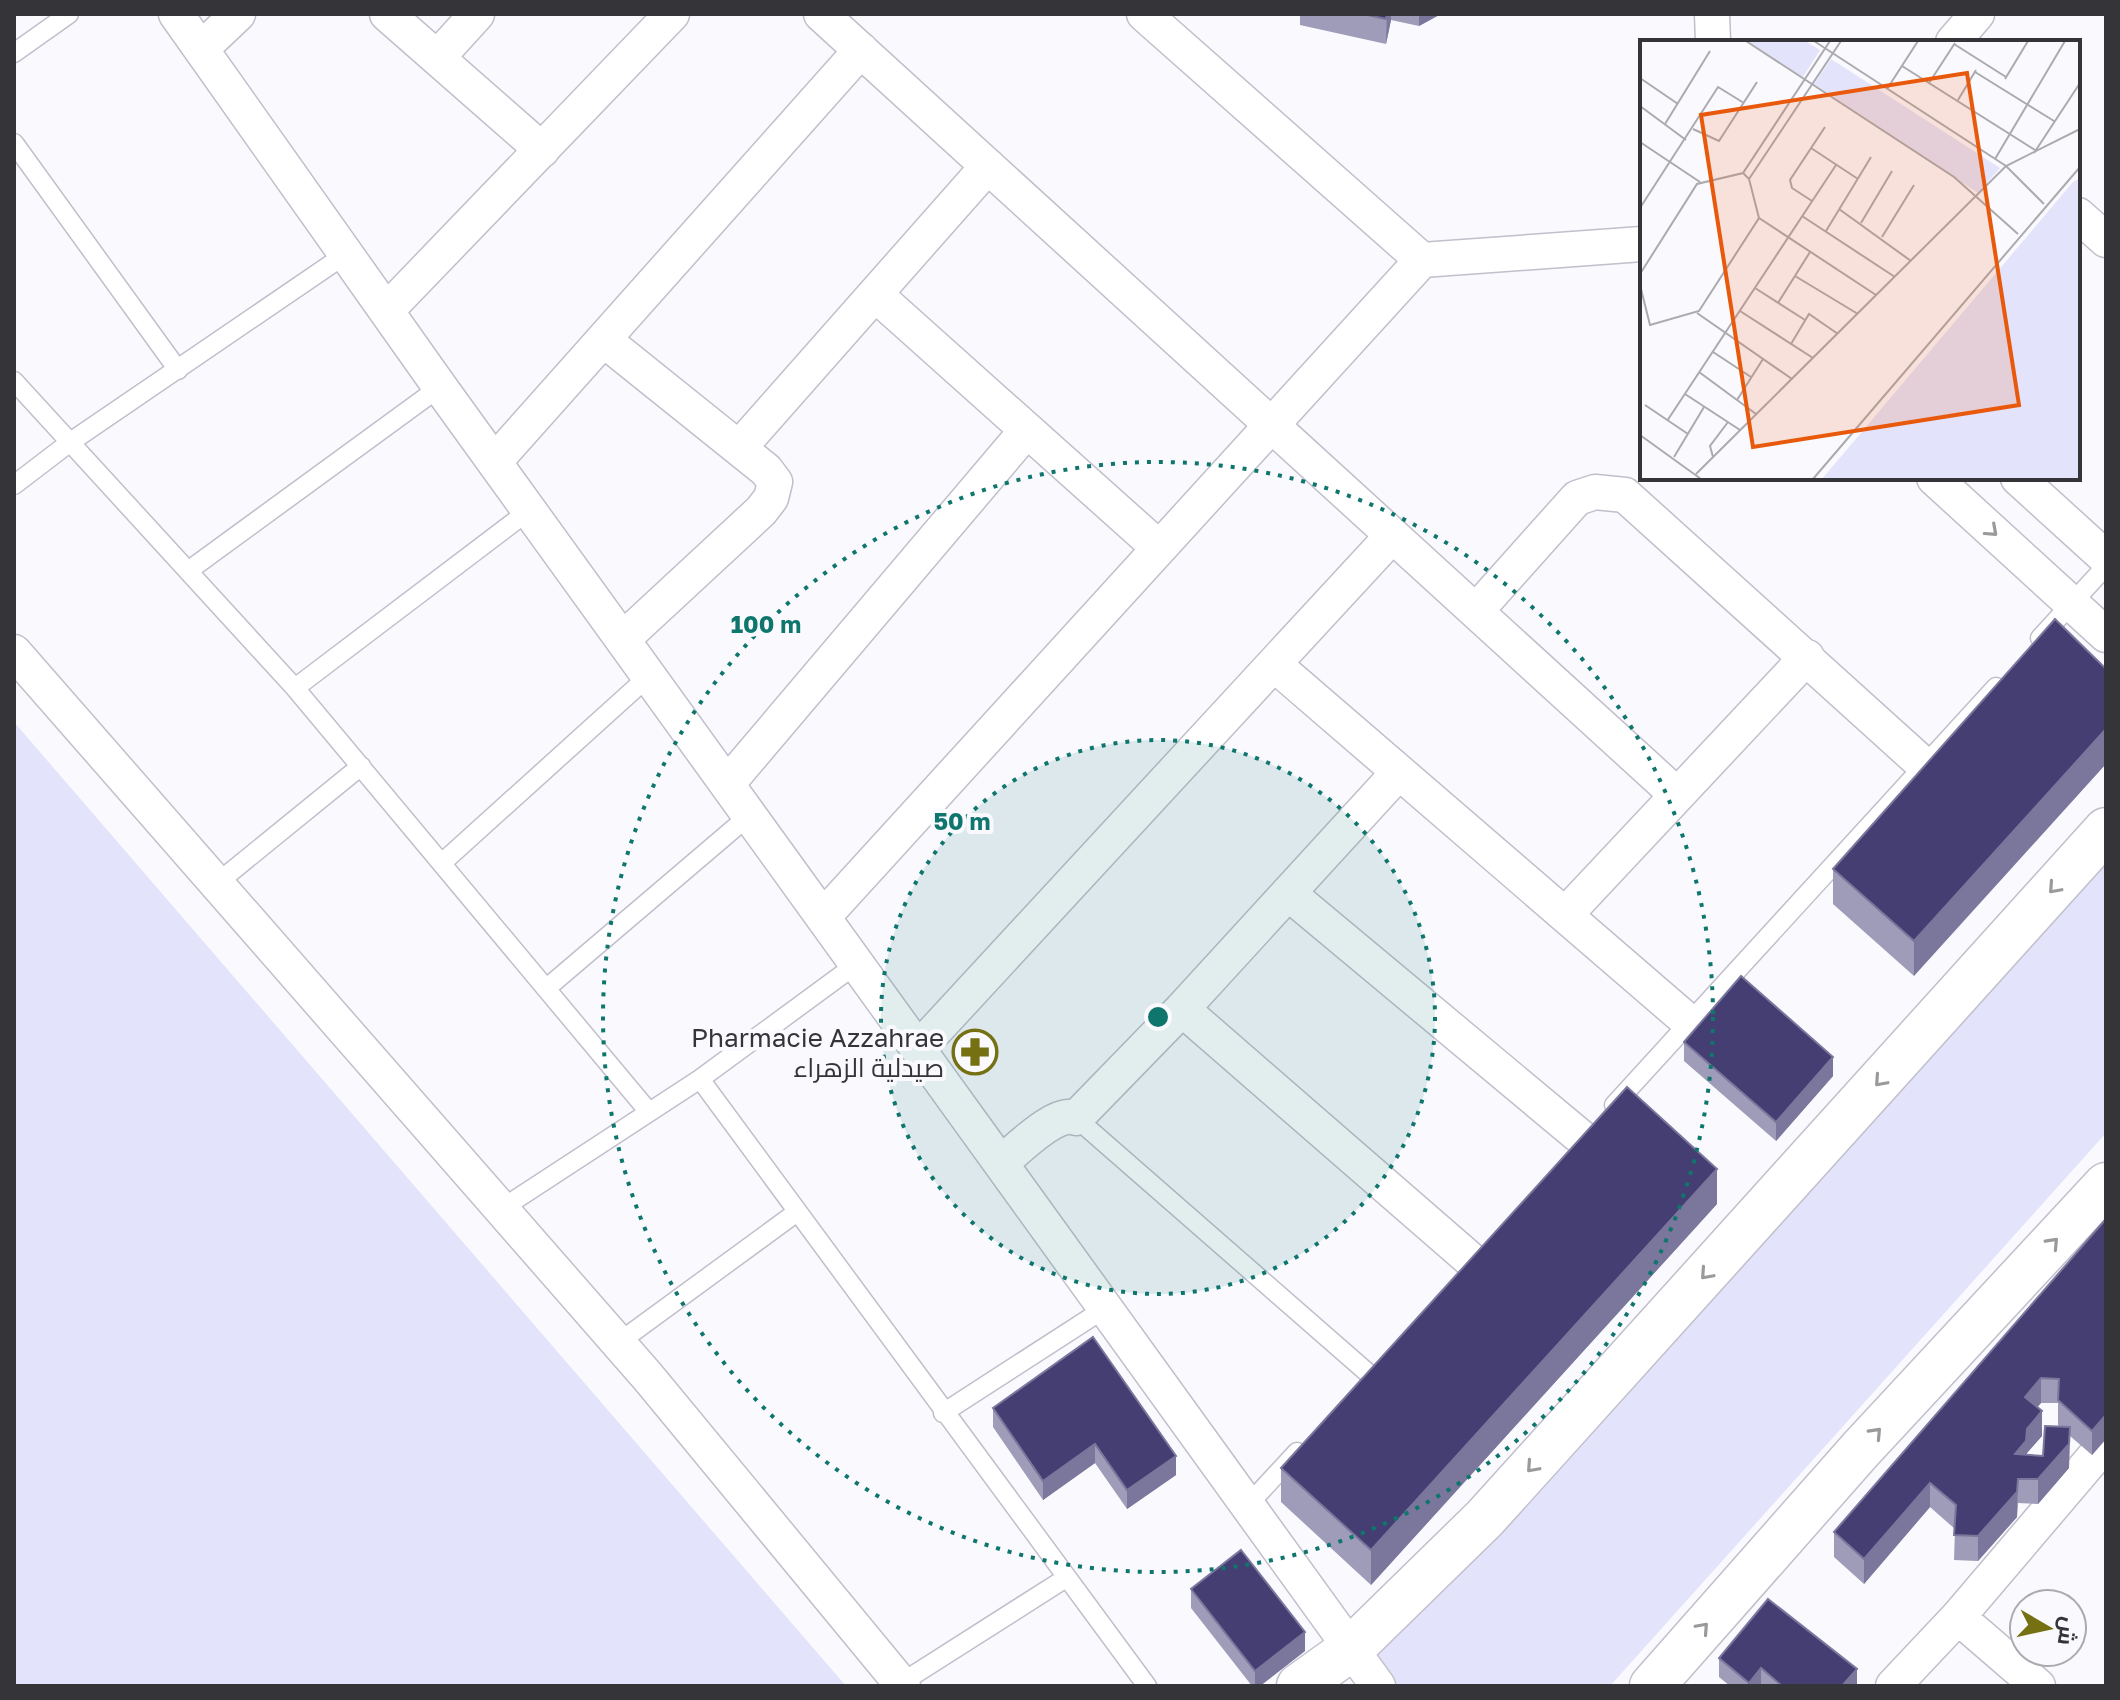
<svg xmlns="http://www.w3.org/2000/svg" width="2120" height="1700" font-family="'Golos Text',Cairo,sans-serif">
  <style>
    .green { fill: #e3e3fb }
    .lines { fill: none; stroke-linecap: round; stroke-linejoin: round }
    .lane-casing { stroke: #c0bfcb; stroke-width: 21 }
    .street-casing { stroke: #c0bfcb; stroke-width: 37 }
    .secondary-casing { stroke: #c0bfcb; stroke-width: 47 }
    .lane { stroke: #fff; stroke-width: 18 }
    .street { stroke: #fff; stroke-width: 34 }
    .secondary { stroke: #fff; stroke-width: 44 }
    .wall { fill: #9e9cb8; fill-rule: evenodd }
    .shaded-wall { fill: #7a769c }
    .building { fill: #443e72; stroke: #7a769c; stroke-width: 2 }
    .oneway { stroke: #9a9a9c }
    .ring { fill: none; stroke: #0f766e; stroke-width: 4; stroke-dasharray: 4 8 }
    .labels { text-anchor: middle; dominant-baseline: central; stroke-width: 8; stroke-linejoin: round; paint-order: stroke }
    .poi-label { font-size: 26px; fill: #353539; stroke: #f9f9fe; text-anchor: end }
    .inset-road { fill: none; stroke: #ababaf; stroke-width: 2 }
    .view { fill: #e8590c; fill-opacity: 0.15; stroke: #e8590c; stroke-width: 4 }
    .inset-edge { fill: none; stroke: #353539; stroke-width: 4 }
    .centre { fill: #0f766e; stroke: #f9f9fe; stroke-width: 4 }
    .ring-label { font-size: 24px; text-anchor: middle; font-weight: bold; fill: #0f766e; stroke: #f9f9fe; stroke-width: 8; stroke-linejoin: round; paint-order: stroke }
  </style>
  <rect width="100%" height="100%" fill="#f9f9fe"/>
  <path class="green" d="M14,722L846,1686H14Z
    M2106,847V1133L1610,1686H1393L1363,1650Z"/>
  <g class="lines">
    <g class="lane-casing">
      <path id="lane" d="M14,53L69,14
        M14,143L178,370
        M14,381L295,688L649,1112
        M14,485L69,443L346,254
        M188,571L440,387
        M2040,638L2106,566
        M295,688L531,509
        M443,862L650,675
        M216,884L361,766
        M548,987L751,814
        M700,1079L1147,1686
        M1614,1105L1996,687
        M1076,1118L1369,1374
        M501,1209L700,1079L858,963
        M618,1343L797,1212
        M943,1413L1104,1309
        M1247,1506L1297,1452
        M901,1683L1066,1578"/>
    </g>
    <g class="street-casing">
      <path id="street" d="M176,14L440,387L1378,1686
        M387,14L542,150
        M821,14L1677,795
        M1144,14L1422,260L1642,244
        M1712,14L1713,42
        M1953,42L1977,14
        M201,49L238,14
        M437,58L477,14
        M2078,215L2106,240
        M876,295L1159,548
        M388,309L672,14
        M604,340L766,470L775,482L771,498L761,511L624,638
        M739,448L988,166
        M496,460L861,50
        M1934,478L2106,635
        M2018,478L2106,558
        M1476,611L1577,498L1595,492L1625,495L1924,765
        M14,652L648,1377L903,1686
        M1275,665L1689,1022
        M728,783L1027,430
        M1288,893L1583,1139
        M1565,915L1807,657
        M824,916L1422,260
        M1182,1009L1472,1261
        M919,1048L1392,536
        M1001,1163C1017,1150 1057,1109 1076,1118L1182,1009L1399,772
        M1958,1617L2038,1686
        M1893,1686L1958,1617L2106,1443"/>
    </g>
    <g class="secondary-casing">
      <path id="secondary" d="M1299,1686L1352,1648L1485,1518L2106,830
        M1652,1686L1861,1449L2106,1185"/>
    </g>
    <use href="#lane" class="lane"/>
    <use href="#street" class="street"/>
    <use href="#secondary" class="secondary"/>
  </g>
  <path class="wall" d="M1300,14H1441L1419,26L1391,20L1386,44L1300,25Z
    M2055,619L1914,976L1833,904V869Z
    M1684,1042L1833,1076L1776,1141L1684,1061Z
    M1717,1204L1371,1585L1281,1502V1468Z
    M2106,1220V1439L2092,1455L2070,1436L2069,1468L2038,1504L2018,1503L2017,1517L1978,1561L1954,1560L1955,1529L1930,1507L1864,1584L1834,1557V1532ZM2041,1403H2058V1425L2060,1427L2043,1456L2026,1454L2042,1436L2037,1407Z
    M1093,1337L1176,1475L1127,1509L1095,1463L1043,1500L993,1427V1408Z
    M1191,1589L1305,1651L1260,1686H1252L1191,1608Z
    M1719,1658L1857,1686H1730L1719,1677Z"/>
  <path class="shaded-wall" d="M1387,14H1391V20L1386,44Z
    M1419,14H1441L1419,26Z
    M2106,729V764L1914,976V941Z
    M1833,1057V1076L1776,1141V1122Z
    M1717,1169V1204L1371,1585V1550Z
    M2041,1378V1403L2025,1421V1397Z
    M2042,1411V1436L2027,1453L2026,1466L2015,1454L2027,1429Z
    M2106,1415V1439L2092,1455V1431Z
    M2070,1427L2069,1468L2038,1504V1479Z
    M1095,1444V1463L1043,1500V1481Z
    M1176,1456V1475L1127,1509V1490Z
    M2018,1479L2017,1517L1978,1561V1536Z
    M1930,1483V1507L1864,1584V1559Z
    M1305,1632V1651L1260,1686H1255V1671Z
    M1761,1668V1686H1749V1683Z
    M1857,1669V1686H1842Z"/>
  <path class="building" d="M1363,14H1387L1386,19Z
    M2055,619L2106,669V729L1914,941L1833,869Z
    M1741,976L1833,1057L1776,1122L1684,1042Z
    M1627,1087L1717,1169L1371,1550L1281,1468Z
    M2105,1220L2106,1415L2092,1431L2058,1400L2059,1379L2041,1378L2025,1397L2042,1411L2027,1429L2026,1441L2015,1454L2043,1456L2045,1426L2070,1427L2069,1444L2038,1479H2018L2017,1492L1978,1536L1954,1535L1956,1505L1930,1483L1864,1559L1834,1532Z
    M1093,1337L1176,1456L1127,1490L1095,1444L1043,1481L993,1408Z
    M1241,1550L1305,1632L1255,1671L1191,1589Z
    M1768,1599L1857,1669L1842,1686H1782L1761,1668L1749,1683L1719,1658Z"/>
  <defs><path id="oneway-chevron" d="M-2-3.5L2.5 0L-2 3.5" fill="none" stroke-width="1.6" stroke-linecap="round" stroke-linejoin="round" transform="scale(2)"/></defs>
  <g class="oneway">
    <use href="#oneway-chevron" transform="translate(1992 531) rotate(42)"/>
    <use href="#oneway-chevron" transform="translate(2054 888) rotate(132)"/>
    <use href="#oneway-chevron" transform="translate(1880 1081) rotate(132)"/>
    <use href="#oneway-chevron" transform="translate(2053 1243) rotate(-47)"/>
    <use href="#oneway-chevron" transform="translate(1706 1274) rotate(132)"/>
    <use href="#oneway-chevron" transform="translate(1876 1433) rotate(-47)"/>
    <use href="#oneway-chevron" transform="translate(1532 1467) rotate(132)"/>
    <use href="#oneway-chevron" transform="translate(1703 1628) rotate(-48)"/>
  </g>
  <circle cx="1158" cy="1017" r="277" fill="#0f766e" fill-opacity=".12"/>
  <g class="ring">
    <circle cx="1158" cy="1017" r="277"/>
    <circle cx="1158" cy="1017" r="555"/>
  </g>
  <defs>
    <g id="pharmacy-ring" transform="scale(2.3)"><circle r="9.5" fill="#f9f9fe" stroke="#757012" stroke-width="1.5"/><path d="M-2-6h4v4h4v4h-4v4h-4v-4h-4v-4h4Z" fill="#757012"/></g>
  </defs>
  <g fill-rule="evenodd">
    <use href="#pharmacy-ring" x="975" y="1052"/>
  </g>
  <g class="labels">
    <g class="poi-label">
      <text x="944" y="1037">Pharmacie Azzahrae<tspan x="944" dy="30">صيدلية الزهراء</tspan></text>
    </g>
  </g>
  <g transform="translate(1640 40)">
    <rect width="440" height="440" fill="#f9f9fe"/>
    <path d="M108,1H165L180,10L163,37ZM191,19L360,128L338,153L174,44ZM440,138V439H182L433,142Z" fill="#e3e3fb"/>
    <path class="inset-road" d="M106,1L314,137L378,194M174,1L366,126L404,164M314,4L366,37M262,26L395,110M335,32L414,81M0,38L38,64M365,39L388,1M289,43L315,3M247,49L278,1M318,60L336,30M0,66L46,100M25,84L70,11M53,89L79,101L117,42M0,102L60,142M171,108L218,139M394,113L440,43M355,119L425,1M109,139L201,1M172,161L152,148L150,140L185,87M0,168L78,47L104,63M199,169L271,221M162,176L255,237M119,178L236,255M221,183L252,131M186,191L231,117M242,197L274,145M0,234L57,144L103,133L190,1M155,236L218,274M0,245L10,285L59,271L119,178L109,139L103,133M115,248L165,280M138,263L170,212M100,271L173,318M57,273L152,339M151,304L169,274L198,294M73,312L111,337M59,332L116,374M45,354L100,390M97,360L123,319M5,365L48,394M27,381L196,125M0,395L61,439M34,417L64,367M73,417L70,406L88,382M56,434L366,126L440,89M173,439L440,127"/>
    <path class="view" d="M327,33L379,365L113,407L61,75Z"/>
    <rect width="440" height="440" class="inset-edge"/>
  </g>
  <circle cx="1158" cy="1017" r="12" class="centre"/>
  <g class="ring-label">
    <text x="766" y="633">100 m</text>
    <text x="962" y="830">50 m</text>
  </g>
  <rect width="2120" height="1700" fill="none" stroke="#353539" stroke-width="32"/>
  <g transform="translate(2048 1628) rotate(99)"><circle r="38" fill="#f9f9fe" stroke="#ababaf" stroke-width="2"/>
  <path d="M0-6L14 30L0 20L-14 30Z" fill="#757012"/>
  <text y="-12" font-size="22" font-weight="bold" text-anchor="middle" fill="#353539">ش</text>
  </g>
</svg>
